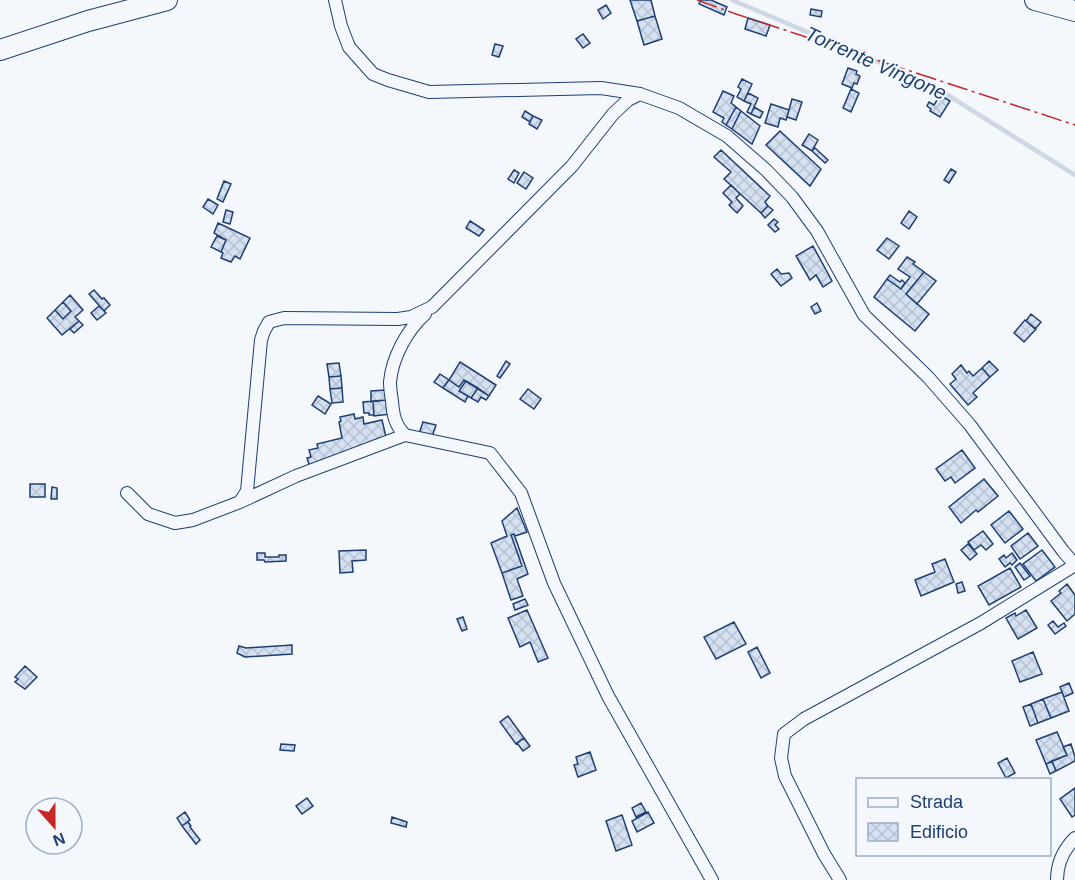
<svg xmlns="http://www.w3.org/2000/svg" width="1075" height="880" font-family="Helvetica,sans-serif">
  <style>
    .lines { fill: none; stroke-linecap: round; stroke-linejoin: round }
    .stream { stroke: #cfd7e4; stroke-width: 4.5 }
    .building { fill: url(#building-cross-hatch); stroke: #1d3f73; stroke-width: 1.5 }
    .street-casing { stroke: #1d3f73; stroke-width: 14 }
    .primary-casing { stroke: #1d3f73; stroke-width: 22 }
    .street { stroke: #f4f7fb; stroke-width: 12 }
    .primary { stroke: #f4f7fb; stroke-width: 20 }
    .power { stroke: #c62828; stroke-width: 1.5; stroke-dasharray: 21 4.5 3 4.5; stroke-linecap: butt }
    .labels { text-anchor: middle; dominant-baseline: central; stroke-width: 4.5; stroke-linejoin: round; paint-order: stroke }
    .water-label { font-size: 20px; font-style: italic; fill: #1d3f73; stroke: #f4f7fb }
  </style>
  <defs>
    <pattern id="building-cross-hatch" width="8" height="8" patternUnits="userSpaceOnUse" patternTransform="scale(1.5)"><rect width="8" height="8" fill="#d5e0f0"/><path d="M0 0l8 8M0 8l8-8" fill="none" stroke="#b6c1d1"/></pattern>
  </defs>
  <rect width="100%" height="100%" fill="#f4f7fb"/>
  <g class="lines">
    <path class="stream" d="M732,0L930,84L1075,175"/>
  </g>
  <path class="building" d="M630,0H651L655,16L637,21Z
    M701,0H711L727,7L724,15L699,4Z
    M606,5L611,13L603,19L598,10Z
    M811,9L822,11L821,17L810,15Z
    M655,16L662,39L644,45L637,21Z
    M748,18L770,25L766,36L745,29Z
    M583,34L590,43L583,48L576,39Z
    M495,44L503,46L499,57L492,55Z
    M848,68L857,71L856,74L860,76L857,84L854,83L852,88L842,84Z
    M742,79L752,84L744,101L737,97L741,89L738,87Z
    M851,89L859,93L851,112L843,108Z
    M723,91L734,96L731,103L736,107L726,125L722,122L724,118L713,112Z
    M748,93L758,98L751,114L747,112L751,104L744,101Z
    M940,95L950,101L940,117L930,111L931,109L927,106L929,102L934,105Z
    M792,99L802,102L796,120L787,117Z
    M771,104L789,110L786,120L780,118L778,127L765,123Z
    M736,107L741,111L732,129L726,125Z
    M754,107L763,112L760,118L751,114Z
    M525,111L533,116L530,122L522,117Z
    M741,111L760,126L752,144L732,129Z
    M533,116L542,120L537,129L529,124Z
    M780,131L821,169L810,186L766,145Z
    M809,134L818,140L812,151L802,145Z
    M815,148L828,160L825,163L812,151Z
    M721,150L770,196L765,202L768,206L761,213L724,179L731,172L714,157Z
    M951,169L956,172L949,183L944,180Z
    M514,170L519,173L514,183L508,179Z
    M524,172L533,178L526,189L517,183Z
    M224,181L231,184L223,202L217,199Z
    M731,185L740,194L736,198L743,206L737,213L729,205L732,202L723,193Z
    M208,199L218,205L213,214L203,207Z
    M768,206L773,210L765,218L761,213Z
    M226,210L233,212L230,224L223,222Z
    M909,211L917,217L909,229L901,223Z
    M774,219L778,222L775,225L779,229L775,232L768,225Z
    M470,221L484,230L479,236L466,228Z
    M218,223L250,238L240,259L235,256L231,262L221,258L223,253L221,252L226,240L214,233Z
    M217,236L226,240L221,252L211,247Z
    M887,238L899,246L889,259L877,250Z
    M813,246L832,281L823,287L816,275L810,280L796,256Z
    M907,257L915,262L913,264L924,272L906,294L929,314L915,331L874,297L887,279L901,289L910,277L898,269Z
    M777,269L781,274L789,273L792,278L781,286L771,274Z
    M924,272L936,281L917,304L906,294Z
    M890,275L900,282L902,280L905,283L901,289L887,279Z
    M94,290L102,299L104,298L110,305L104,311L89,294Z
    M70,295L83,310L75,317L79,321L62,335L47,318L55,310L63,319L71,311L63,302Z
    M63,302L71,311L63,319L55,310Z
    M817,303L821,311L815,314L811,307Z
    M99,306L106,313L97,320L91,313Z
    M1031,314L1041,322L1035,329L1026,321Z
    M1025,320L1036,329L1024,342L1014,333Z
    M79,321L83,325L74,333L70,329Z
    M506,361L510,364L500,378L497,376Z
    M989,361L998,370L990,377L982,368Z
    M460,362L496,385L489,396L464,380L459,387L449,380Z
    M339,363L341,376L329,377L327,364Z
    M961,365L967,373L969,371L973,376L982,368L990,377L973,393L977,397L968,405L950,384L956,379L952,374Z
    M440,374L449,380L443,388L434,382Z
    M341,376L342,388L330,389L329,377Z
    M449,380L459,387L464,380L466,381L459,391L468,396L465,402L443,388Z
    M466,381L478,388L471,398L459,391Z
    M342,388L343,402L332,403L330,389Z
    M478,388L489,396L486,400L481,397L478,402L471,398Z
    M528,389L541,399L534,409L520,399Z
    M385,390L386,400L371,402V391Z
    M318,396L331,404L325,414L312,405Z
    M389,400L390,414L374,416L373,401Z
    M373,401L374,415H369V413H364L363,402Z
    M354,414L355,419L363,417L364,424L382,420L386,437L374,440V443L310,467L307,458L311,457L309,450L318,448L317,444L342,438L339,422L341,421L340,417Z
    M423,422L436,425L432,437L419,434Z
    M962,450L975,468L955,483L951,477L945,481L936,469Z
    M984,479L998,496L978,512L976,510L961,523L949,507Z
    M30,484H45V497H30Z
    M52,487L57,488V499H51Z
    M517,508L527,532L515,536L514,534L511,535L522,566L502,573L491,543L507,536L502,521Z
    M1009,511L1023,529L1005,543L991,525Z
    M983,531L993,544L986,550L981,545L974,550L968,542Z
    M1028,533L1038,546L1020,559L1011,546Z
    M514,534L528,574L517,579L523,596L511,600L502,573L522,566L511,535Z
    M968,544L977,554L970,560L961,550Z
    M366,550V560L352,561L353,572L340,573L339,551Z
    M1042,550L1055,567L1036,581L1023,564Z
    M257,553H265V557H279V555H286V561L265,562L264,560H257Z
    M1012,553L1017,560L1012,565L1010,563L1005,567L999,559L1004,555L1006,558Z
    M945,559L954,582L921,596L915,580L935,572L932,564Z
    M1020,563L1030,576L1024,580L1015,567Z
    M1010,568L1021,587L989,605L978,586Z
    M962,582L965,591L958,593L956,584Z
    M1067,584L1075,595V614L1067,621L1051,601L1061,593L1059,591Z
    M525,599L528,605L515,610L513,604Z
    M527,610L548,658L538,662L530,642L520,647L508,618Z
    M1026,610L1037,628L1018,639L1006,618L1015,613L1016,616Z
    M463,617L467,629L462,631L457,619Z
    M1053,621L1058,627L1064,623L1066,626L1055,634L1048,625Z
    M734,622L746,644L716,659L704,637Z
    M292,645V654L245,657L237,653L239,646L246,648Z
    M757,647L770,673L761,678L748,652Z
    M1033,652L1042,674L1020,682L1012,661Z
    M25,666L37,677L25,689L15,682L18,679L15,677Z
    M1069,683L1073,693L1064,697L1060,687Z
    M1062,692L1069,711L1051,718L1043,699Z
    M1043,699L1051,718L1038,723L1031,704Z
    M1031,704L1038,723L1030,726L1023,707Z
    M508,716L524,738L516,744L500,722Z
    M1057,732L1067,755L1046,764L1036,740Z
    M524,738L530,746L523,751L517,743Z
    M281,744L295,745L294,751L280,750Z
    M1071,744L1075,757V761L1056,771L1052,761L1067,755L1063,747Z
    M590,752L596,770L578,777L574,765L578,764L576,757Z
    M1007,758L1015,773L1006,778L998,763Z
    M1052,761L1056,771L1050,774L1046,764Z
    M1075,788V815L1072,817L1060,799Z
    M307,798L313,806L302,814L296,806Z
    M641,803L646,812L636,817L632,808Z
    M185,812L190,820L182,826L177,818Z
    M648,812L654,823L637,832L632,821Z
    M622,815L632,845L616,851L606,821Z
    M392,817L407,822L406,827L391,823Z
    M188,822L191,826L190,827L200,840L196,844L182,826Z"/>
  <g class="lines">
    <g class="street-casing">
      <path id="street" d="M335,0L341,26L349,47L373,74L388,80L429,92L601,88L640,94L679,108L727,136L766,170L792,197L817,231L864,315L928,377L970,425L1063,551L1075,565
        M405,435C395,425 393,415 392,401C391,395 390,388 390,382C392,358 407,330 425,314
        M127,493L148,514L175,523L193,520L240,502L247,491L261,340L264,331L269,322L284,318L398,319L411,317L432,307L572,166L613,114L628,100L640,94
        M240,502L296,476L405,435L490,453L521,493L554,583L608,696L712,880
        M840,880L824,854L785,776L781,758L784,734L804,719L981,623L1075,565
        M1057,880C1057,864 1064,849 1075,838"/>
    </g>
    <g class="primary-casing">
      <path id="primary" d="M1035,0L1075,11
        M0,50L88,21L167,0"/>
    </g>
    <use href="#street" class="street"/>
    <use href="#primary" class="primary"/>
    <path class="power" d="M697,0L736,14L1075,125"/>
  </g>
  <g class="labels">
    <g class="water-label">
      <text transform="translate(876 63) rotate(24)">Torrente Vingone</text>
    </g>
  </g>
  <rect x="856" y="778" width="195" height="78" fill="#f4f7fb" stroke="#9eadc5" stroke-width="1.5"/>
  <rect x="868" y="798" width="30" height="9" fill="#f4f7fb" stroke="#9eadc5" stroke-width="1.5"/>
  <text x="910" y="808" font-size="18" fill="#1d3f73">Strada</text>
  <rect x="868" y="823" width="30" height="18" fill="url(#building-cross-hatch)" stroke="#9eadc5" stroke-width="1.5"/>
  <text x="910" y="838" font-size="18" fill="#1d3f73">Edificio</text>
  <g transform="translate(54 826) rotate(159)"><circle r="28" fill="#f4f7fb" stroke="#9eadc5" stroke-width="1.5"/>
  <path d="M0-4.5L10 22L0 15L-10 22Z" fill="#c62828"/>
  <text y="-9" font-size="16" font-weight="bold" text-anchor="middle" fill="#1d3f73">N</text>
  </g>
</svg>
